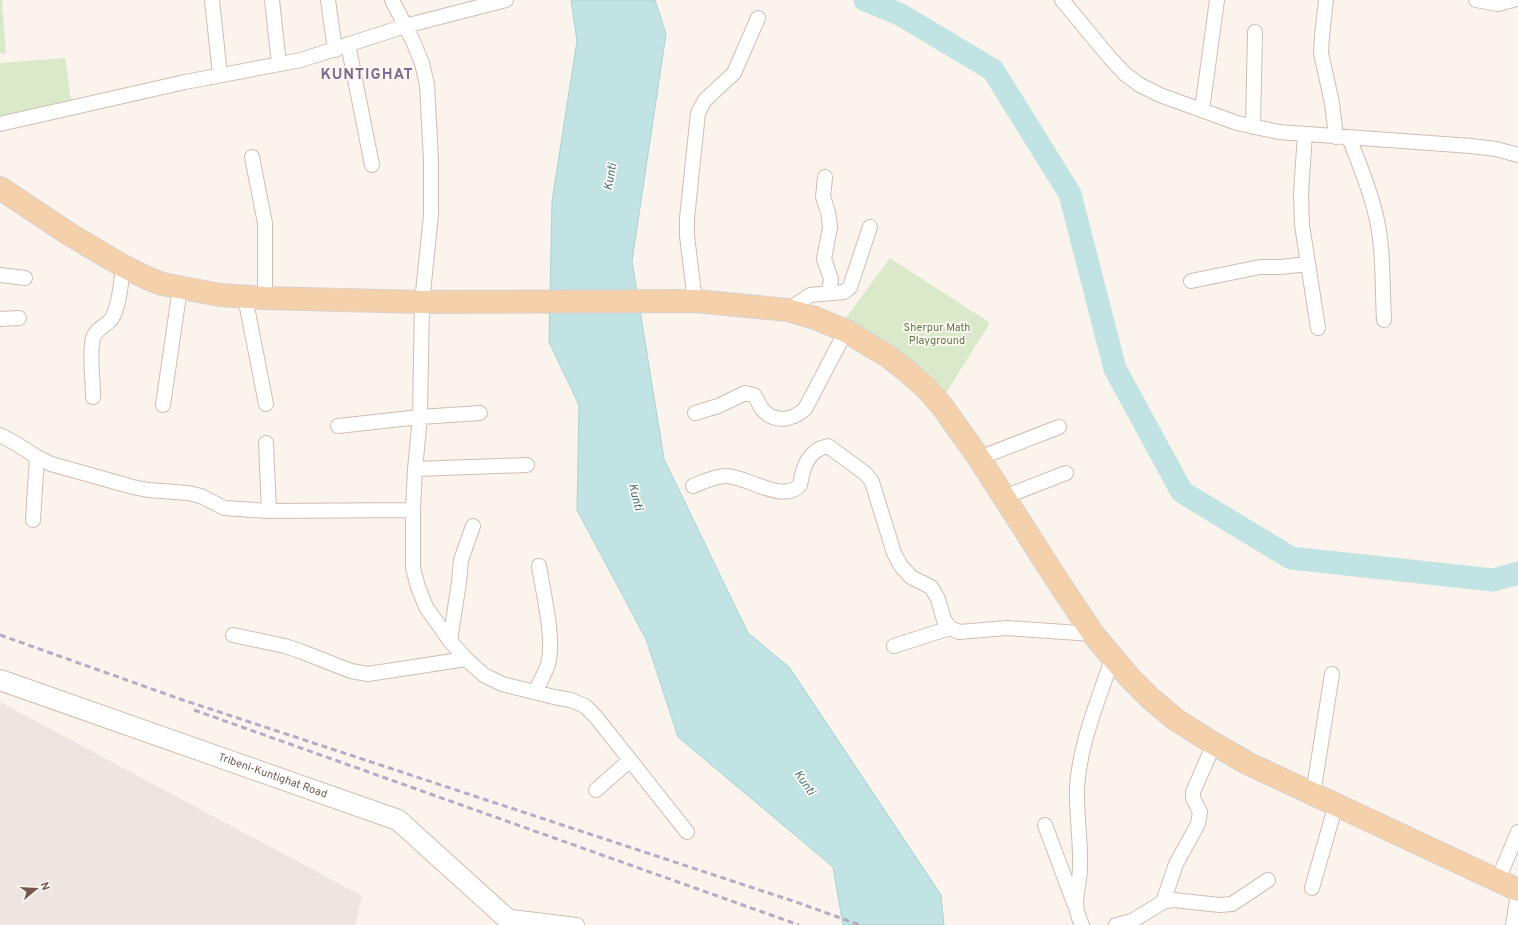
<svg xmlns="http://www.w3.org/2000/svg" width="1518" height="925" font-family="Overpass,sans-serif">
  <style>
    .industrial { fill: #ece5e1 }
    .green { fill: #dbe9cb }
    .water { fill: #c2e3e4; stroke: #a9d3d5 }
    .lines { fill: none; stroke-linecap: round; stroke-linejoin: round }
    .river { stroke: #c2e3e4; stroke-width: 23 }
    .minor-casing { stroke: #cfbdb5; stroke-width: 16 }
    .secondary-casing { stroke: #d2bdb2; stroke-width: 22 }
    .primary-casing { stroke: #d8d1ce; stroke-width: 24 }
    .minor { stroke: #fff; stroke-width: 14 }
    .secondary { stroke: #fff; stroke-width: 20 }
    .primary { stroke: #f4d0ab; stroke-width: 22 }
    .rail { stroke: #b6aac6; stroke-width: 3; stroke-dasharray: 6 4; stroke-linecap: butt }
    .labels { text-anchor: middle; dominant-baseline: central; stroke-width: 3.5; stroke-linejoin: round; paint-order: stroke }
    .park-label { font-size: 11px; fill: #5e7a49; stroke: #fef8f3 }
    .street-label { font-size: 11px; fill: #755950; stroke: #fef8f3 }
    .water-label { font-size: 12px; font-style: italic; fill: #457678; stroke: #fef8f3 }
    .district-label { font-size: 15px; font-weight: bold; letter-spacing: 1px; fill: #7e6990; stroke: #fef8f3 }
  </style>
  <rect width="100%" height="100%" fill="#fbf4ec"/>
  <path class="industrial" d="M0,702L362,896L355,925H0Z"/>
  <path class="green" d="M0,0H2L6,54L0,53Z
    M65,58L72,107L0,121V63Z
    M890,258L990,323L943,398L902,352L845,319Z"/>
  <path class="water" d="M571,0H655L666,34L632,261L664,459L748,633L789,667L941,895L944,925H843L833,867L678,737L646,639L577,510L579,405L549,342L552,201L577,41Z"/>
  <g class="lines">
    <path class="river" d="M865,0L901,15L993,70L1070,194L1115,369L1182,492L1291,558L1493,580L1518,573"/>
    <g class="minor-casing">
      <path id="minor" d="M212,0L220,75
        M272,0L279,64
        M328,0L335,50
        M392,0L412,39L422,63L427,85L431,160V215L422,302L420,417L415,469L413,510V568L418,587L426,607L450,641L466,659L484,675L502,684L554,697L571,700L585,706L596,717L687,832
        M1062,0L1110,58L1125,74L1140,85L1160,95L1237,123L1279,132L1471,146L1496,149L1518,155
        M1326,0L1322,36L1321,53L1332,103L1336,137
        M1476,0L1498,4L1513,0
        M348,44L372,165
        M1202,110L1217,0
        M0,124L185,82L301,60L405,26L506,0
        M1253,127L1255,32
        M1305,134L1301,193L1302,225L1318,328
        M1349,138C1359,163 1370,189 1376,216C1384,249 1382,286 1384,320
        M252,157L265,223V298
        M825,177L823,197L828,212L830,227L824,259L831,279L829,293
        M0,275L25,278
        M1191,281L1260,267H1281L1307,264
        M245,297L266,404
        M695,301L687,236V218L698,113L705,100L734,73L758,18
        M788,310L810,295L844,292L850,287L870,227
        M0,319L19,318
        M93,397C93,378 89,356 93,338C96,328 107,326 112,318C120,305 121,281 123,266
        M163,405L180,288
        M695,413L718,406L745,393L754,395C757,399 759,405 762,409C775,424 792,420 805,409L846,331
        M338,426L420,417L480,413
        M0,435L15,443L37,457L51,464L133,487L148,490L188,493L201,496L224,508L269,511L413,510
        M266,443L269,511
        M979,458L1059,427
        M415,469L527,465
        M693,486C703,482 715,476 726,476C747,476 783,504 800,485C803,467 808,450 828,446L866,474L872,482L894,553L901,566L911,577L931,587L938,599L944,620L950,628L959,632L1007,628L1093,634
        M1004,497L1066,473
        M33,520L37,457
        M233,635L285,646L300,651L351,671L368,674L466,659
        M450,641L459,582L461,560L473,526
        M894,646L950,628
        M535,692C539,683 545,674 548,664C555,640 543,592 539,566
        M596,790L630,760
        M1313,794L1332,674
        M1045,825L1074,903
        M1498,880L1518,832
        M1312,888L1336,804
        M1163,902L1176,864L1198,824L1200,812L1193,798V792L1214,744
        M504,916L577,925
        M1082,925C1070,900 1080,891 1080,866C1081,840 1076,814 1077,787C1080,743 1098,701 1112,659
        M1116,925L1132,921L1163,902L1173,900L1220,905L1232,904L1268,880
        M1513,925L1518,894"/>
    </g>
    <g class="secondary-casing">
      <g id="secondary">
        <path id="s1" d="M0,680L398,820L514,925"/>
      </g>
    </g>
    <g class="primary-casing">
      <path id="primary" d="M0,188L69,234L123,266L147,278L162,284L220,295L265,298L422,302L695,301L788,310L815,318L846,331L889,357L908,372L927,389L942,406L979,458L1057,580L1093,634L1129,677L1150,698L1175,719L1214,744L1249,764L1518,890"/>
    </g>
    <use href="#minor" class="minor"/>
    <use href="#secondary" class="secondary"/>
    <use href="#primary" class="primary"/>
    <path class="rail" d="M0,635L180,699L796,902L860,925
      M194,710L799,925"/>
  </g>
  <g class="labels">
    <g class="park-label">
      <text x="937" y="328">Sherpur Math<tspan x="937" dy="13">Playground</tspan></text>
    </g>
    <g class="street-label">
      <text stroke="none"><textPath href="#s1" startOffset="289">Tribeni-Kuntighat Road</textPath></text>
    </g>
    <g class="water-label">
      <text transform="translate(611 177) rotate(-80)">Kunti</text>
      <text transform="translate(635 497) rotate(76)">Kunti</text>
      <text transform="translate(804 783) rotate(55)">Kunti</text>
    </g>
    <g class="district-label">
      <text x="367" y="75">KUNTIGHAT</text>
    </g>
  </g>
  <g transform="translate(36 889) rotate(72)" stroke="#fef8f3" stroke-width="3" paint-order="stroke">
  <path d="M0-3L7 15L0 10L-7 15Z" fill="#755950"/>
  <text y="-6" font-size="11" font-weight="bold" text-anchor="middle" fill="#755950">N</text>
  </g>
</svg>
